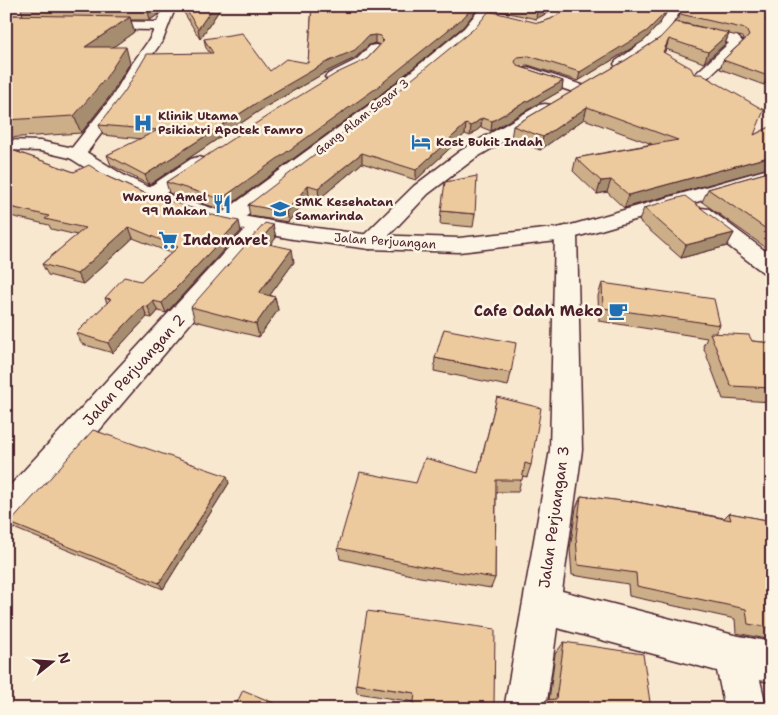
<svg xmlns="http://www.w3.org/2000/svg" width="778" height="715" font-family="'Shantell Sans',sans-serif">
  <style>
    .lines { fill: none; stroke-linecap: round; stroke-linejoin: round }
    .minor-casing { stroke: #4a1f2b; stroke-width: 3 }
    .tertiary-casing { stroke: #4a1f2b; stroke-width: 3 }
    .minor { fill: #fcf5e5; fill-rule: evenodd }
    .tertiary { fill: #fcf5e5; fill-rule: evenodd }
    .wall { fill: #ccae88; stroke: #4a1f2b }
    .shaded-wall { fill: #a68d6f; stroke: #4a1f2b }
    .building { fill: #edca9e; stroke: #4a1f2b }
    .labels { text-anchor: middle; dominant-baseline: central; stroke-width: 5; stroke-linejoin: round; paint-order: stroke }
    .far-poi-label { font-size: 12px; font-weight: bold; fill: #4a1f2b; stroke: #fcf5e5; text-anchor: start }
    .far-street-label { font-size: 12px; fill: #4a1f2b; stroke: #fcf5e5 }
    .poi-label { font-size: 15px; font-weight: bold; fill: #4a1f2b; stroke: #fcf5e5; text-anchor: start }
    .street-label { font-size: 15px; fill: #4a1f2b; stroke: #fcf5e5 }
  </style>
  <rect width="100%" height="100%" fill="#f8e8d0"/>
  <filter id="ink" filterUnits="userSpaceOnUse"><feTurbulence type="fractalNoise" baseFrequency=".02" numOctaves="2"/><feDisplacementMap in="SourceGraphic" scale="10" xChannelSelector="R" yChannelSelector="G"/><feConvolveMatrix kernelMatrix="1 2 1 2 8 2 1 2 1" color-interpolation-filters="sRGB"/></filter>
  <g filter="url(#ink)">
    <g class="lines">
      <g class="minor-casing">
        <path id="minor" d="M164,6H176L163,40L143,68L127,99L83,158L76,160L69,158L67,154L112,97L129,68L149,40L154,30L96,29L89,25L96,21L157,22Z
          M482,6H495L474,34L388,106L235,225L227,226L219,225L216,220L219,215L376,100L464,28Z
          M671,6H683C674,25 639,73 616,67L614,64L616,61C639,46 657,31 671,6Z
          M690,25L737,36L744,43L701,84H691L688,81L691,78L729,43L685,32L683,29L685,26Z
          M375,45L380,46L382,49C373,62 344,84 328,80L325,77L328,74L356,60L370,46Z
          M528,67L585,86L587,89L585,92L579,94L523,75L520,72L523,69Z
          M545,104L551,105L553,109L551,113L474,159L428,194L378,247L370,249L362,247L359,242L362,237L414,186L460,151L539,105Z
          M198,157L205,159L208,163L205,167L157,199L150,201L143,199L140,195L143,191L191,159Z
          M701,208L709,209L772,256V275L764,273L693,219L690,214L693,209Z
          M261,219L269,221L272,226L269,231L18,526L6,531V490L253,221Z
          M566,226L574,228L577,233L582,450L562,591L734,635L772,642V682L760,680L767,709H725L717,671L557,628L546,709H504L550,450L555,233L558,228Z"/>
      </g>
      <g class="tertiary-casing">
        <path id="tertiary" d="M6,140L40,141L83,150L125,176L157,191L231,214L293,225L370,235L459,238L564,227L772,168V180L566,240L459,252L370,249L293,239L219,225L143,199L111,184L70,158L40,151L6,150Z"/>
      </g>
      <use href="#minor" class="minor"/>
      <use href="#tertiary" class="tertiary"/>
    </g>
    <path class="wall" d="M26,6H162L159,14L150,20H131L134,32L113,47L130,63L110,96L81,133L6,138V15H23L21,9Z
      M180,6H222L200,39Z
      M312,6L463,27L375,99L223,210L169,193L166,182L367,59L380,45L375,43L369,45L355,58L326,72L262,109L149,185L111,165L107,155L142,139L103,135L99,125L210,53L206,48L204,39L270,71L308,63Z
      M495,6H560L536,19L495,10Z
      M572,6H670L660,23L645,40L578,81L528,65L518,66L563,81L562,90L491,131L481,127L470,136L465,134L416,180L362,163L319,199L309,196L288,222L250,216L248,205L538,23L551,19Z
      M772,6V78L764,85L720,69L723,60L744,40L743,37L729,34L725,44L704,63L666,49L664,53L694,74L754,135L772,126V167L624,208L607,192L597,194L573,171L576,158L652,144L584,119L540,150L511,139L513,126L626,60L660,38L710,29L678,22L680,14Z
      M6,148L74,172L106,176L139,191L241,231L166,313L158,311L152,318L147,317L113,353L82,344L76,333L107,303L105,298L141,281L171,253L133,238L83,284L48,275L42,264L77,235L51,229L49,225L6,215Z
      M772,171V252L702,202L708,189Z
      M644,208L734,233L727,246L681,258L639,221Z
      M441,211L475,214L473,227L440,224Z
      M273,225L276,238L270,244L294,262L270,295L275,297L278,310L259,337L195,321L191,307Z
      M602,283L720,325L715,333L752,341L772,343V402L723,399L703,346L707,338L599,321L598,296Z
      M435,358L511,373L508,386L434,371Z
      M497,397L531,465L527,477L522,476L518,492H496L495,578L491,588L420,577L340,559L338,548L416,483L478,473Z
      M229,483L163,589L16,529L10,523Z
      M581,496L630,502L631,501L724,518L729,513L772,521V640L736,633L735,619L629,596L628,584L572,575L570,549L576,508Z
      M564,642L651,709H540L546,700H549L555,654Z
      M356,684L494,705L492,709H413L414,702L357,693Z"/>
    <path class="shaded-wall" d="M154,6H162L159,14L150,20L148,11Z
      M214,6H222L200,39L198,29Z
      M474,6H480L463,27L375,99L223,210L221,199Z
      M546,6H560L536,19L537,11Z
      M668,6H670L660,23L645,40L578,81L580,72Z
      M130,17L134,32L91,63L85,47Z
      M729,33L725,44L704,63L708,52Z
      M375,35V43L369,45L355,58L326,72L262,109L149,185L145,175L261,100L368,36Z
      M669,39L666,49L659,63L663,52Z
      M126,47L130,63L110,96L81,133L74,116Z
      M772,72V78L764,85L768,76Z
      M563,81L562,90L491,131L492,121Z
      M587,107L584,119L540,150L543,137Z
      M482,118L481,127L470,136L471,126Z
      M466,124L465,134L416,180V170Z
      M362,153V163L319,199L318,188Z
      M772,156V167L624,208L629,195Z
      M611,180L607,192L597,194L601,181Z
      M308,185L309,196L288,222L286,212Z
      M239,221L241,231L166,313L162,303Z
      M273,225L276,238L262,255L259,242Z
      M129,227L133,238L83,284L77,274Z
      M734,233L727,246L681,258L686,245Z
      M292,249L294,262L262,306L259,293Z
      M275,297L278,310L259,337L256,324Z
      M153,301L158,311L152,318L148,307Z
      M143,306L147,317L113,353L108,343Z
      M227,476L229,483L163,589L159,583Z"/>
    <path class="building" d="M26,6H154L148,11L21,9Z
      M184,6H214L198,29Z
      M312,6H474L463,18L375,89L221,199L166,182L275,111L337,73L367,59L383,42L381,36L375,35L368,36L355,50L325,63L261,100L145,175L107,155L158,130L99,125L125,91L147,54L213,53L204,39L242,33L270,71L286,59L308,63Z
      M516,6H546L537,11Z
      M572,6H668L663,15L647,31L580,72L529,56L517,57L515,62L518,66L563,81L492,121L482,118L471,126L466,124L416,170L362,153L318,188L308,185L286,212L248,205L389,98L476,27L489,11L538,23L551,19Z
      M684,6H772V20H765L772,22V72L768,76L723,60L749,36L746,29L680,14Z
      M6,15L130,17L85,47H126L105,79L74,116L6,120Z
      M675,22L729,33L708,52L669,39L663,52L691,68L694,74H701L764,110L754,135L772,126V156L629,195L611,180L601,181L576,158L678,140L587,107L543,137L513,126L626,60L660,38Z
      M6,148L74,172L89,165L106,176L139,191L216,216L239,221L162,303L153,301L148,307L143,306L108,343L76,333L111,299L105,298L124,277L141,281L178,247L129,227L77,274L42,264L85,228L45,219L49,216L6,206Z
      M772,171V233L708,189Z
      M477,176L475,214L441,211L445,182Z
      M685,196L734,233L686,245L644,208Z
      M265,223L273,225L259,242L292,249L259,293L275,297L256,324L191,307Z
      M602,283L714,299L720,325L603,308Z
      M444,329L516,343L511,373L435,358Z
      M710,333L749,335L752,341L772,343V388L731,386Z
      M497,397L541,408L531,465L525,463L522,480H496L495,578L421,566L338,548L360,472L416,483L425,458L478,473Z
      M93,430L227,476L159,583L10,523Z
      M581,496L631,502V501L731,520L729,513L772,521V628L748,624L746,609L637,586L636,573L578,565L576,537Z
      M367,611L495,629L494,705L483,703V709H413L415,693L356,684Z
      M564,642L643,654L651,709H546V700L556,699Z
      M243,690L288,709H234Z"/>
  </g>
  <defs>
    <g id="hospital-bare" transform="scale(1.5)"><path d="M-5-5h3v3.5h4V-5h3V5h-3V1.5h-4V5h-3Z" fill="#1f6fb2" stroke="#fcf5e5" stroke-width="2.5" paint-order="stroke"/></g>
    <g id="hotel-bare" transform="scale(1.5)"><path d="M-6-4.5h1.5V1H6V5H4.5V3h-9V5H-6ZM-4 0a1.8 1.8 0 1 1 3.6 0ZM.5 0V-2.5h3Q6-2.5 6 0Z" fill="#1f6fb2" stroke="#fcf5e5" stroke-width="2.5" paint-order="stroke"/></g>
    <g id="restaurant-bare" transform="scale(1.5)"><path d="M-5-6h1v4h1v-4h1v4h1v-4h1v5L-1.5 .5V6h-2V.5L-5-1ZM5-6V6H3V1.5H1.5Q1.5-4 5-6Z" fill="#1f6fb2" stroke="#fcf5e5" stroke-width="2.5" paint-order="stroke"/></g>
    <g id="school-bare" transform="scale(1.5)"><path d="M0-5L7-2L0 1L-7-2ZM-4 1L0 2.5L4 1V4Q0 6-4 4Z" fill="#1f6fb2" stroke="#fcf5e5" stroke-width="2.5" paint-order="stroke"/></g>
    <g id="supermarket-bare" transform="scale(1.5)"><path d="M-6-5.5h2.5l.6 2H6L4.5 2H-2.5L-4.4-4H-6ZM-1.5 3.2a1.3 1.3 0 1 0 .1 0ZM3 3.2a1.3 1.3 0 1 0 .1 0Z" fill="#1f6fb2" stroke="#fcf5e5" stroke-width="2.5" paint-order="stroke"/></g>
    <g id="cafe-bare" transform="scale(1.5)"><path d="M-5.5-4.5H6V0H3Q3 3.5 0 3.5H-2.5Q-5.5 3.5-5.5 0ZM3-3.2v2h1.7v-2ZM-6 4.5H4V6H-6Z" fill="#1f6fb2" stroke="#fcf5e5" stroke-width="2.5" paint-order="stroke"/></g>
  </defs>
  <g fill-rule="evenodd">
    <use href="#hospital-bare" x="143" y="123"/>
    <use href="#hotel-bare" x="421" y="142"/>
    <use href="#restaurant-bare" x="222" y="204"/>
    <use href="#school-bare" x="280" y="209"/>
    <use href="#supermarket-bare" x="168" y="240"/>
    <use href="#cafe-bare" x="618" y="311"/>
  </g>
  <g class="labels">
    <g class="far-poi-label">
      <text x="158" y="116">Klinik Utama<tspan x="158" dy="14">Psikiatri Apotek Famro</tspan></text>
      <text x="436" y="142">Kost Bukit Indah</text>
      <text x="207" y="197" text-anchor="end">Warung Amel<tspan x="207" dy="14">99 Makan</tspan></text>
      <text x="295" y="202">SMK Kesehatan<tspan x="295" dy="14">Samarinda</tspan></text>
    </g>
    <g class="far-street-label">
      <text transform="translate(362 117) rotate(-38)">Gang Alam Segar 3</text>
      <text transform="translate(385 241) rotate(4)">Jalan Perjuangan</text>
    </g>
    <g class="poi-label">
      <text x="183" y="240">Indomaret</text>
      <text x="603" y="311" text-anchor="end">Cafe Odah Meko</text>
    </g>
    <g class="street-label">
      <text transform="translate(134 370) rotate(-48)">Jalan Perjuangan 2</text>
      <text transform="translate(554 517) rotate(-82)">Jalan Perjuangan 3</text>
    </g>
  </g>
  <rect width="778" height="715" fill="none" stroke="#fcf5e5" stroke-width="25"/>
  <rect x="12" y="12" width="753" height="690" fill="none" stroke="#4a1f2b" stroke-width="2" filter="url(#ink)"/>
  <g transform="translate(52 662) rotate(73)" stroke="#fcf5e5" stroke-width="4" paint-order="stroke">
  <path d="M0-4L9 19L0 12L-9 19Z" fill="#4a1f2b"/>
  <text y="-8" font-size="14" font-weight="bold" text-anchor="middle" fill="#4a1f2b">N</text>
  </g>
</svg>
